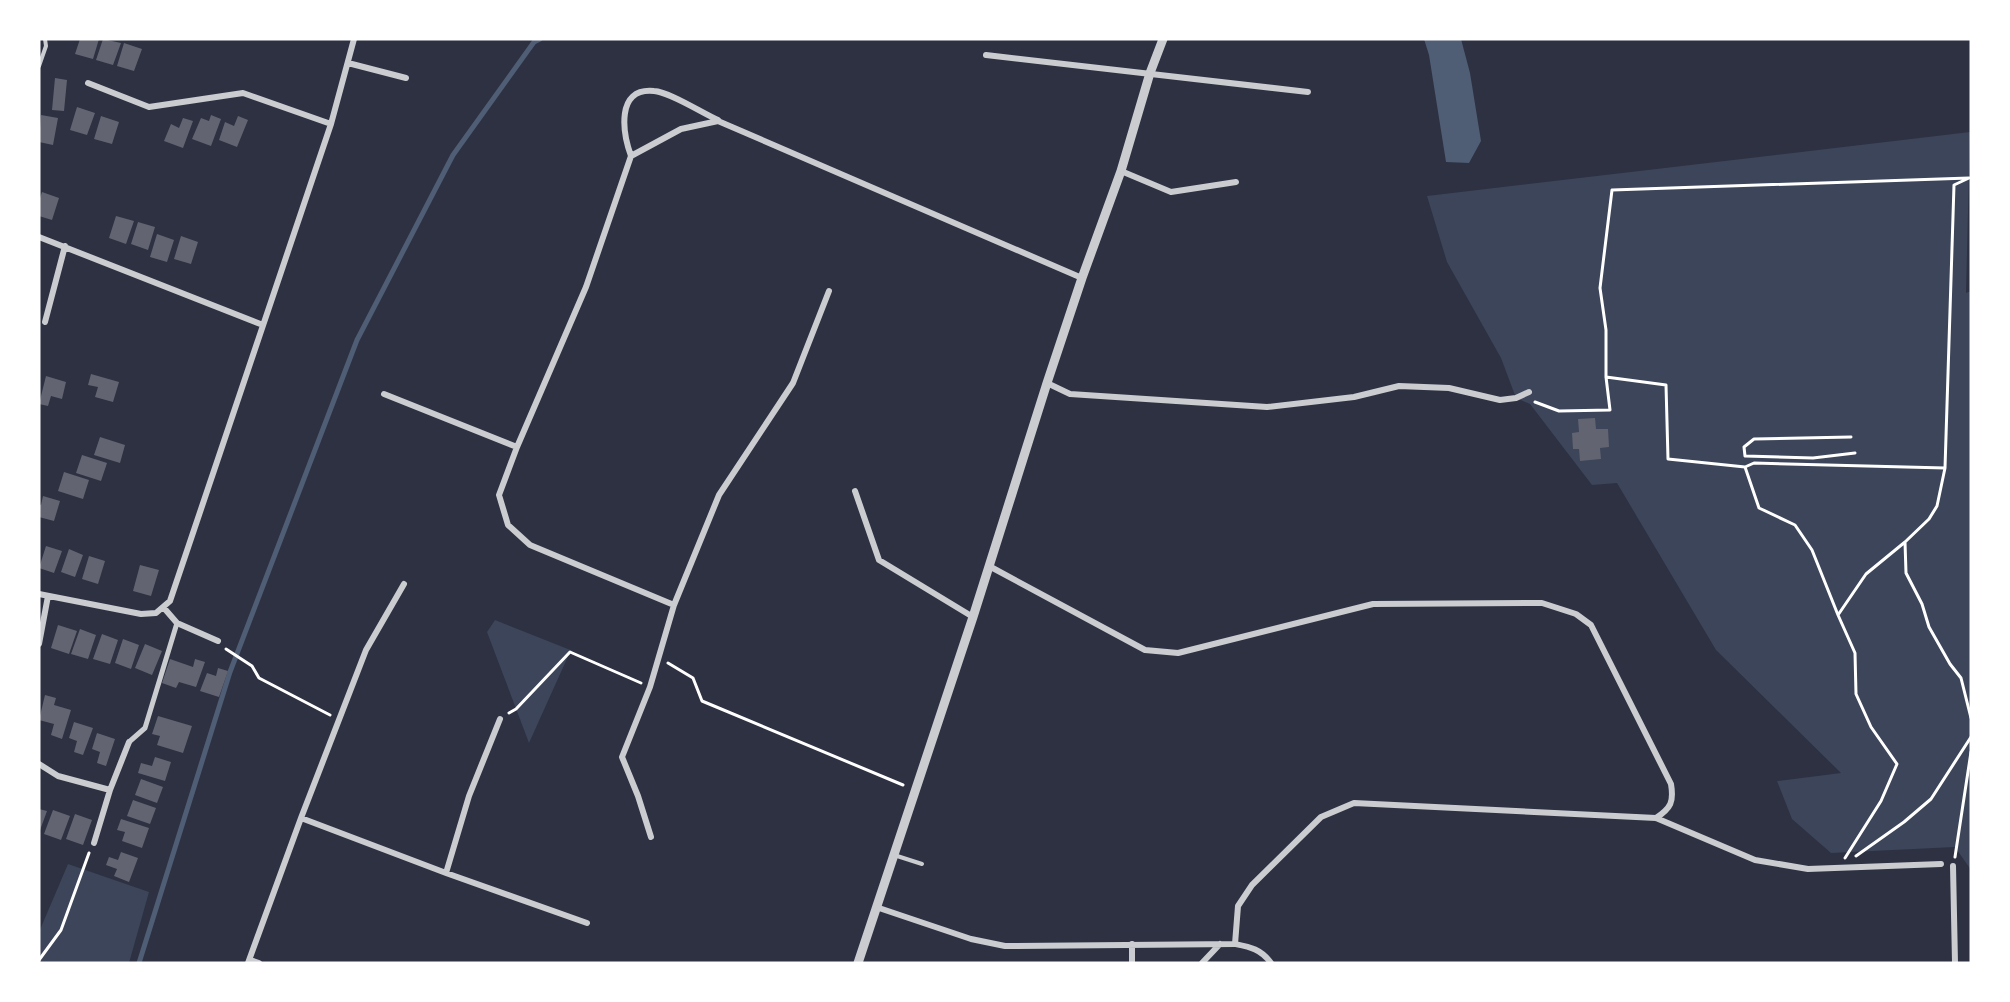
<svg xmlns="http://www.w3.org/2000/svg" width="2010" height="1002" font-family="'Libre Baskerville',serif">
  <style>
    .green { fill: #3c4559 }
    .water { fill: #4f5d75 }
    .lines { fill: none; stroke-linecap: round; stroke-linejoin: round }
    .stream { stroke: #4f5d75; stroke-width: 5 }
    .building { fill: #626471 }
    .path { stroke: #fff; stroke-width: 3 }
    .service { stroke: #caccd0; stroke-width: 4 }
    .pedestrian { stroke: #caccd0; stroke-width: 5 }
    .minor { stroke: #caccd0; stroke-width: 6 }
    .tertiary { stroke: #caccd0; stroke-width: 9 }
  </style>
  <rect width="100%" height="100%" fill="#2d3142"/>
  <path class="green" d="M1970,132L1966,293L1971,291V870L1955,847L1831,853L1792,819L1777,781L1841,773L1716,650L1617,483L1592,485L1530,404L1516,398L1501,358L1447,262L1427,196Z
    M495,620L573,651L570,652L529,743L487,632Z
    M68,864L149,892L129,963H39V932Z"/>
  <path class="water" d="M1424,39H1461L1470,73L1481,141L1469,163L1446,162L1429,55Z"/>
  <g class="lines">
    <path class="stream" d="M139,963L230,672L357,340L453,155L534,42L540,39"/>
  </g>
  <path class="building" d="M80,39H99L93,59L75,54Z
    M103,39L121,43L113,65L96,60Z
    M124,43L142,49L134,71L117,66Z
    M55,78L67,80L64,111L52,110Z
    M77,107L95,113L87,135L70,130Z
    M41,115L58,118L53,145L39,142Z
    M211,115L221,119L211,146L192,139L201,118L209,121Z
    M101,116L119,122L112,144L94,139Z
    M238,116L248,120L237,147L219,140L225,122L234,126Z
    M183,118L193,121L183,148L164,141L171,124L179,128Z
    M42,192L59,198L52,220L39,216V201Z
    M116,216L134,221L126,244L109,238Z
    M138,222L155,227L148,250L131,244Z
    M157,234L174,240L167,262L150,257Z
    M181,236L198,242L191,264L174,259Z
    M91,374L119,382L113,402L95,397L98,387L88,385Z
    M46,376L66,382L62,399L51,396L48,406L39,404Z
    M1595,418L1596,429H1608L1609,447L1600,448L1601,459L1580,461L1579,449H1573L1572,433L1579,432L1578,419Z
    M100,437L125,445L120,463L94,455Z
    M82,455L107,463L101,481L76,473Z
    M64,472L89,480L83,499L58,491Z
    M43,496L60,501L54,521L39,517V504L41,505Z
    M46,546L62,551L54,573L39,568Z
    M69,549L83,555L75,577L61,572Z
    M89,556L105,561L98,584L82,579Z
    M140,565L159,570L151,596L133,591Z
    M58,625L77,631L69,654L51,648Z
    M80,629L96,635L88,659L71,654Z
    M102,634L118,640L110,664L93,659Z
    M123,639L139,645L131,669L115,663Z
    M145,644L162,651L152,675L135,668Z
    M170,659L193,667L195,659L205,662L196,687L179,682L176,688L162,683Z
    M218,668L228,671L219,697L200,691L207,673L216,676Z
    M45,695L56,698L54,705L71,710L62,739L51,735L54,724L39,720Z
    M158,716L192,726L183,753L157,745L160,736L152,734Z
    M74,722L93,728L83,755L74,752L77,741L69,738Z
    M97,733L115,739L106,766L97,763L100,752L92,749Z
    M155,757L171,762L165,781L138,773L141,763L152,766Z
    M141,779L163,787L157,803L135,795Z
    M133,800L156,808L150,824L127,816Z
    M39,809L47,811L39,833Z
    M53,810L70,816L61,840L44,834Z
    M75,814L92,820L83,845L66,839Z
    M121,819L149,828L142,848L122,841L125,832L117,830Z
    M121,852L138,858L129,882L114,876L117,869L106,865L109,857L118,860Z"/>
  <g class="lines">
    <path class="path" d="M1606,377L1666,385L1668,459L1745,467L1754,463L1945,468
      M1535,402L1559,411L1610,410L1606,377V330L1600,288L1612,190L1969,178L1954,185L1945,468L1937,506L1929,519L1905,542L1906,573L1922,604L1929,627L1950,664L1961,678L1971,718
      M1851,437L1754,439L1744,447L1745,456L1813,458L1855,453
      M1745,467L1759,508L1795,525L1812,550L1838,615
      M226,649L252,666L259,678L330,715
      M668,663L693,678L702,701L903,785
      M509,713L516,709L570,652L641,683
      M1856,856L1904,822L1931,799L1971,737
      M1955,857L1971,752
      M1845,858L1881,801L1897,764L1871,727L1856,694L1855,653L1838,615L1866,574L1905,542
      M39,960L61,930L89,853"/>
    <path class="service" d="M39,66L46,46L45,39
      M894,855L922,864"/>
    <path class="pedestrian" d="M129,742L145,728L177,623"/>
    <path class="minor" d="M986,55L1308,92
      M348,63L406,78
      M88,83L149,107L243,93L331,124
      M631,156C623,134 615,87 654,91C670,92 702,113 718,120
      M1121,171L1171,192L1236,182
      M39,237L263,325
      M45,322L65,246
      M1047,383L1070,394L1267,407L1354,397L1399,386L1449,388L1500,400L1516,398L1529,392
      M384,394L517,447
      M855,491L879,560L973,617
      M989,566L1145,650L1178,653L1373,604L1542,603L1576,614L1591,625L1671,784C1674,802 1671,808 1656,818
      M39,594L141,614L156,613L170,601L331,124L354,39
      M674,605L530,545L508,525L499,495L517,447L586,287L631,156L681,129L718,121L1082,278
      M164,608L177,623L218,641
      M39,644L48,596
      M39,764L58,776L110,790
      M301,818L446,873L587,923
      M651,837L638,796L622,757L650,687L674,605L719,495L793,383L829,291
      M94,843L110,790L129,742
      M1953,866L1955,963
      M446,873L469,796L500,719
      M876,907L971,939L1005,946L1235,944C1250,947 1261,949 1271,963
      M1235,944L1238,906L1252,885L1321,817L1354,803L1656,818L1755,860L1808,869L1941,864
      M250,960L259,963
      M248,963L301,818L366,650L404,584
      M1132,963V944
      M1202,963L1220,944"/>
    <path class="tertiary" d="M858,963L973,617L1047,383L1082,278L1121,171L1150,73L1163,39"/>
  </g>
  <rect width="2010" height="1002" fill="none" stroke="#ffffff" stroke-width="81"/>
</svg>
